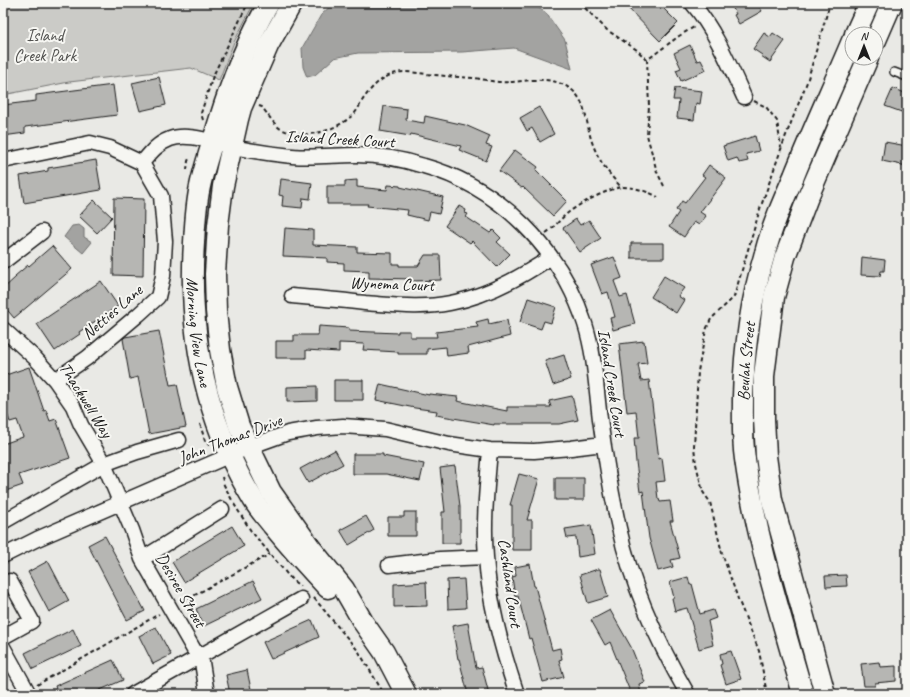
<svg xmlns="http://www.w3.org/2000/svg" width="910" height="697" font-family="Caveat,sans-serif">
  <style>
    .green { fill: #cbcbc7; stroke: #747472 }
    .water { fill: #a3a3a1; stroke: #6d6d6c }
    .building { fill: #b6b6b3; stroke: #1c1c1c }
    .lines { fill: none; stroke-linecap: round; stroke-linejoin: round }
    .lane-casing { stroke: #1c1c1c; stroke-width: 10 }
    .street-casing { stroke: #1c1c1c; stroke-width: 17 }
    .secondary-casing { stroke: #1c1c1c; stroke-width: 23 }
    .path { stroke: #1c1c1c; stroke-width: 2; stroke-dasharray: 4 3; stroke-linecap: butt }
    .lane { stroke: #f6f6f2; stroke-width: 7 }
    .street { stroke: #f6f6f2; stroke-width: 14 }
    .secondary { stroke: #f6f6f2; stroke-width: 20 }
    .labels { text-anchor: middle; dominant-baseline: central; stroke-width: 4; stroke-linejoin: round; paint-order: stroke }
    .park-label { font-size: 17px; fill: #51514f; stroke: #f6f6f2 }
    .street-label { font-size: 17px; fill: #1c1c1c; stroke: #f6f6f2 }
  </style>
  <rect width="100%" height="100%" fill="#e9e9e5"/>
  <filter id="ink" filterUnits="userSpaceOnUse"><feTurbulence type="fractalNoise" baseFrequency=".025" numOctaves="2"/><feDisplacementMap in="SourceGraphic" scale="8" xChannelSelector="R" yChannelSelector="G"/><feConvolveMatrix kernelMatrix="1 2 1 2 8 2 1 2 1" color-interpolation-filters="sRGB"/></filter>
  <g filter="url(#ink)">
    <path class="green" d="M3,3H254L234,42L219,80L191,68L69,82L3,95Z"/>
    <path class="water" d="M334,3H531L546,13L565,40L572,69L514,48L462,52L358,53L334,58L315,75L307,77L303,67L302,48L321,15Z
      M79,225L84,229V237L92,242L83,253L64,237L72,226Z"/>
    <path class="building" d="M623,3H658L678,23L660,41Z
      M730,3H757L762,11L739,24L734,15L736,14Z
      M764,33L770,37L773,33L785,41L770,62L761,56L762,55L753,49Z
      M690,45L697,61L701,60L706,70L681,81L676,70L681,68L674,53Z
      M159,77L166,105L140,111L132,83Z
      M113,85L117,115L25,127V133L3,136V105L36,101V95Z
      M675,88L702,91L700,104L696,103L694,120L677,118L679,100H673Z
      M893,88L907,94V114L885,106Z
      M384,106L407,109L406,120L424,123L425,116L465,125L490,136L486,145L492,147L486,161L459,150L461,146L411,134L410,136L380,131Z
      M539,107L554,134L540,142L532,128L527,131L520,118Z
      M755,136L759,151L746,154L748,161L739,163L737,158L728,161L723,146Z
      M885,142L907,146V166L882,161Z
      M515,150L538,167L536,170L567,201L553,216L523,187L522,188L499,171Z
      M96,160L101,190L24,203L20,176L48,171V168Z
      M709,165L726,178L700,212L706,216L699,225L694,222L684,237L669,227L679,212L676,210L682,201L685,203L705,177L702,175Z
      M281,179L312,183L310,199L303,198L302,208L282,206L283,196L279,195Z
      M357,180V187L387,190L388,185L400,186V187L443,197L439,214L430,212L428,220L407,215L408,210L367,206L368,204H327V186H345V181Z
      M114,198L144,199L143,276L113,275Z
      M94,200L112,217L97,233L79,216Z
      M459,206L466,210L465,213L468,214L466,217L490,233L493,230L501,238L497,242L510,254L497,267L472,241L470,243L445,226Z
      M576,219L580,225L589,220L601,238L580,252L563,228Z
      M285,228L313,230V245L357,247V252L392,253V264H399V266H418L425,255H440L441,280L412,281V279L369,278V271L344,270V263L327,262V258L283,256Z
      M631,243H664V258H631Z
      M52,246L72,269L14,318L3,305V289L16,277L15,276L28,265L29,266Z
      M614,257L622,278L614,281L620,297L627,295L635,324L613,330L610,318L615,317L608,292L602,294L591,265Z
      M862,257L885,260L884,271H881L880,276L861,275Z
      M664,276L684,288L678,296L684,300L676,313L651,297Z
      M101,281L118,306L79,332L80,334L55,351L37,324Z
      M528,298L556,307L551,323L544,321L541,329L520,322Z
      M488,319L489,324L507,320L510,336L468,347L469,353L447,356L446,347L427,349V354H398V352L363,350L364,344L339,343V352L306,350V358H276V341H294V335H318L319,326L349,328V331L398,333V331H410V337H437L436,332L478,327L476,322Z
      M159,331L170,385L177,384L186,427L149,434L138,377L130,379L123,339L125,337Z
      M644,341L647,363L638,364L641,381L649,380L659,459L662,458L665,481L656,482L658,499H659L660,502L670,501L673,521H670L680,558L671,560L673,567L658,571L649,538L643,491L640,492L636,462L634,438H639L636,411L627,412L619,344Z
      M564,355L571,379L553,385L545,361Z
      M29,367L44,411L46,410L50,421L56,419L70,458L19,475L23,485L3,492V444L23,437L17,420L10,422L3,402V376Z
      M334,380H363V400H334Z
      M380,384L429,395V394L458,397L457,401L507,411V407H551L549,401L572,396L578,420L559,424H494V425L436,415L437,411L415,408L376,400Z
      M317,386V401L287,402V387Z
      M335,450L343,464L308,483L300,469Z
      M353,454H383V456L424,464L420,481L386,474H353Z
      M455,466L460,506V543H442V512H445L440,468Z
      M519,474L539,479L527,520H532V550H512V505H510Z
      M555,478H584V500H555Z
      M404,512H416V536H388V517H404Z
      M366,516L374,530L349,545L340,530Z
      M591,525L595,554L578,557L576,537L567,538L565,529Z
      M232,526L244,546L184,582L172,562Z
      M105,536L145,611L127,620L88,545Z
      M48,561L69,601L49,612L28,572Z
      M530,564L534,586H535L552,650L560,648L562,659L559,660L564,677L543,682L531,638L529,639L518,596L515,597L512,577L516,576L515,567Z
      M598,569H600L608,597L588,603L580,575Z
      M846,575L847,586L826,587L825,576Z
      M688,577L690,585L692,584L700,614L713,610L716,618L708,621L713,645L699,649L687,608L675,611L672,598H674L670,582Z
      M464,579L466,608L448,609L447,580Z
      M253,581L262,598L204,626L196,609Z
      M426,582L427,606L394,607V584Z
      M610,610L631,647L645,682L639,684L641,694H631L610,642L605,645L591,620Z
      M312,620L319,637L271,659L263,642Z
      M468,623L476,668L482,667L489,694H468L459,659H458L452,626Z
      M156,627L171,655L153,664L139,636Z
      M73,629L81,646L33,669L25,653Z
      M731,651L741,679L726,684L720,665L722,664L720,654Z
      M113,660L123,680L91,694H58L55,686Z
      M879,662L880,667L896,666V681L875,683V686H864L861,664Z
      M247,670L252,694H230L226,675Z"/>
    <g class="lines">
      <g class="lane-casing">
        <path id="lane" d="M894,72L907,77"/>
      </g>
      <g class="street-casing">
        <path id="street" d="M692,3C715,30 729,64 744,97
          M3,161L90,143L110,148L142,163L161,196L165,241L163,276L158,297L138,315L87,358L55,380
          M142,163C151,152 157,144 170,139C188,132 214,143 233,147C252,151 272,154 292,156C313,158 335,155 356,155C379,155 402,159 424,166C500,187 561,250 585,324C595,355 596,388 600,419C605,456 611,492 619,528C632,587 657,641 687,693
          M3,262L42,232
          M292,296C316,298 341,300 365,303C393,305 421,309 450,303C487,296 520,278 551,257
          M3,329L35,358L55,380L73,406L81,425L104,464L132,530L142,559L194,650L201,656L207,694
          M490,450C487,486 483,521 486,557C489,604 502,650 517,694
          M3,522L104,464L137,452L179,440
          M3,556L37,539L249,447L288,433L317,428L343,426L385,429L449,444L490,450L534,451L571,448L603,444
          M142,559L222,509
          M389,565L440,559L486,557
          M3,637L32,621L10,581
          M3,647L29,694
          M133,694L301,599"/>
      </g>
      <g class="secondary-casing">
        <g id="secondary">
          <path id="s1" d="M269,3C247,40 232,79 219,121C213,141 206,161 201,182C196,202 195,223 194,243C188,334 206,422 254,501C259,510 267,518 273,526C291,548 309,568 328,588"/>
          <path d="M292,3L268,46L241,108L238,119L223,186L218,225L215,274L216,311L220,350L227,387L239,426L271,492L310,547L344,589L363,622L384,652L406,694"/>
          <path d="M855,34L869,3"/>
          <path d="M876,40L892,3"/>
          <path id="s2" d="M803,694C781,616 756,539 745,459C742,439 743,418 743,397C744,348 751,299 765,253C772,226 783,201 794,176C812,131 833,86 852,41"/>
          <path d="M825,694L772,500L766,456L764,419V376L774,297L785,257L808,197L868,58"/>
        </g>
      </g>
      <path class="path" d="M580,3L607,30L637,50L647,60
        M754,101L766,107L777,121L781,147
        M259,106L262,107C266,112 275,126 281,129C304,141 336,131 354,114C357,111 360,105 362,101C370,89 379,79 393,74C403,70 416,73 426,74C443,76 458,77 474,78C483,79 492,82 501,82C515,83 529,79 544,80C553,80 564,84 572,90C587,102 586,125 592,142C598,160 609,174 621,187
        M203,120L201,113L213,76L248,3
        M187,170L188,161L190,157
        M664,186L657,172L647,135L649,106L647,60L679,36L694,27
        M546,233C555,227 561,218 569,212C579,204 610,188 622,187C635,187 647,191 658,197
        M200,424L205,441L209,445
        M222,477L224,485L232,500
        M234,504L251,531L292,580L300,586
        M314,598L359,652L384,694
        M182,602L270,554
        M37,685L159,614
        M767,694L759,651L738,599L722,553L710,502L703,492L696,464L694,447L698,371L706,330L711,319L734,297L760,209L785,138L807,82L830,3"/>
      <use href="#lane" class="lane"/>
      <use href="#street" class="street"/>
      <use href="#secondary" class="secondary"/>
    </g>
  </g>
  <g class="labels">
    <g class="park-label">
      <text x="45" y="35">Island<tspan x="45" dy="20">Creek Park</tspan></text>
    </g>
    <g class="street-label">
      <text transform="translate(340 139) rotate(3)">Island Creek Court</text>
      <text transform="translate(392 284) rotate(2)">Wynema Court</text>
      <text transform="translate(112 312) rotate(-41)">Netties Lane</text>
      <text stroke="none"><textPath href="#s1" startOffset="343">Morning View Lane</textPath></text>
      <text stroke="none"><textPath href="#s2" startOffset="340">Beulah Street</textPath></text>
      <text transform="translate(612 383) rotate(81)">Island Creek Court</text>
      <text transform="translate(86 400) rotate(58)">Thackwell Way</text>
      <text transform="translate(230 439) rotate(-21)">John Thomas Drive</text>
      <text transform="translate(510 583) rotate(82)">Cashland Court</text>
      <text transform="translate(181 590) rotate(60)">Desiree Street</text>
    </g>
  </g>
  <rect width="910" height="697" fill="none" stroke="#f6f6f2" stroke-width="16"/>
  <rect x="8" y="8" width="894" height="681" fill="none" stroke="#1c1c1c" stroke-width="1.5" filter="url(#ink)"/>
  <g transform="translate(864 46)"><circle r="19" fill="#f6f6f2" stroke="#9f9f9c"/>
  <path d="M0-3L7 15L0 10L-7 15Z" fill="#1c1c1c"/>
  <text y="-6" font-size="11" font-weight="bold" text-anchor="middle" fill="#1c1c1c">N</text>
  </g>
</svg>
